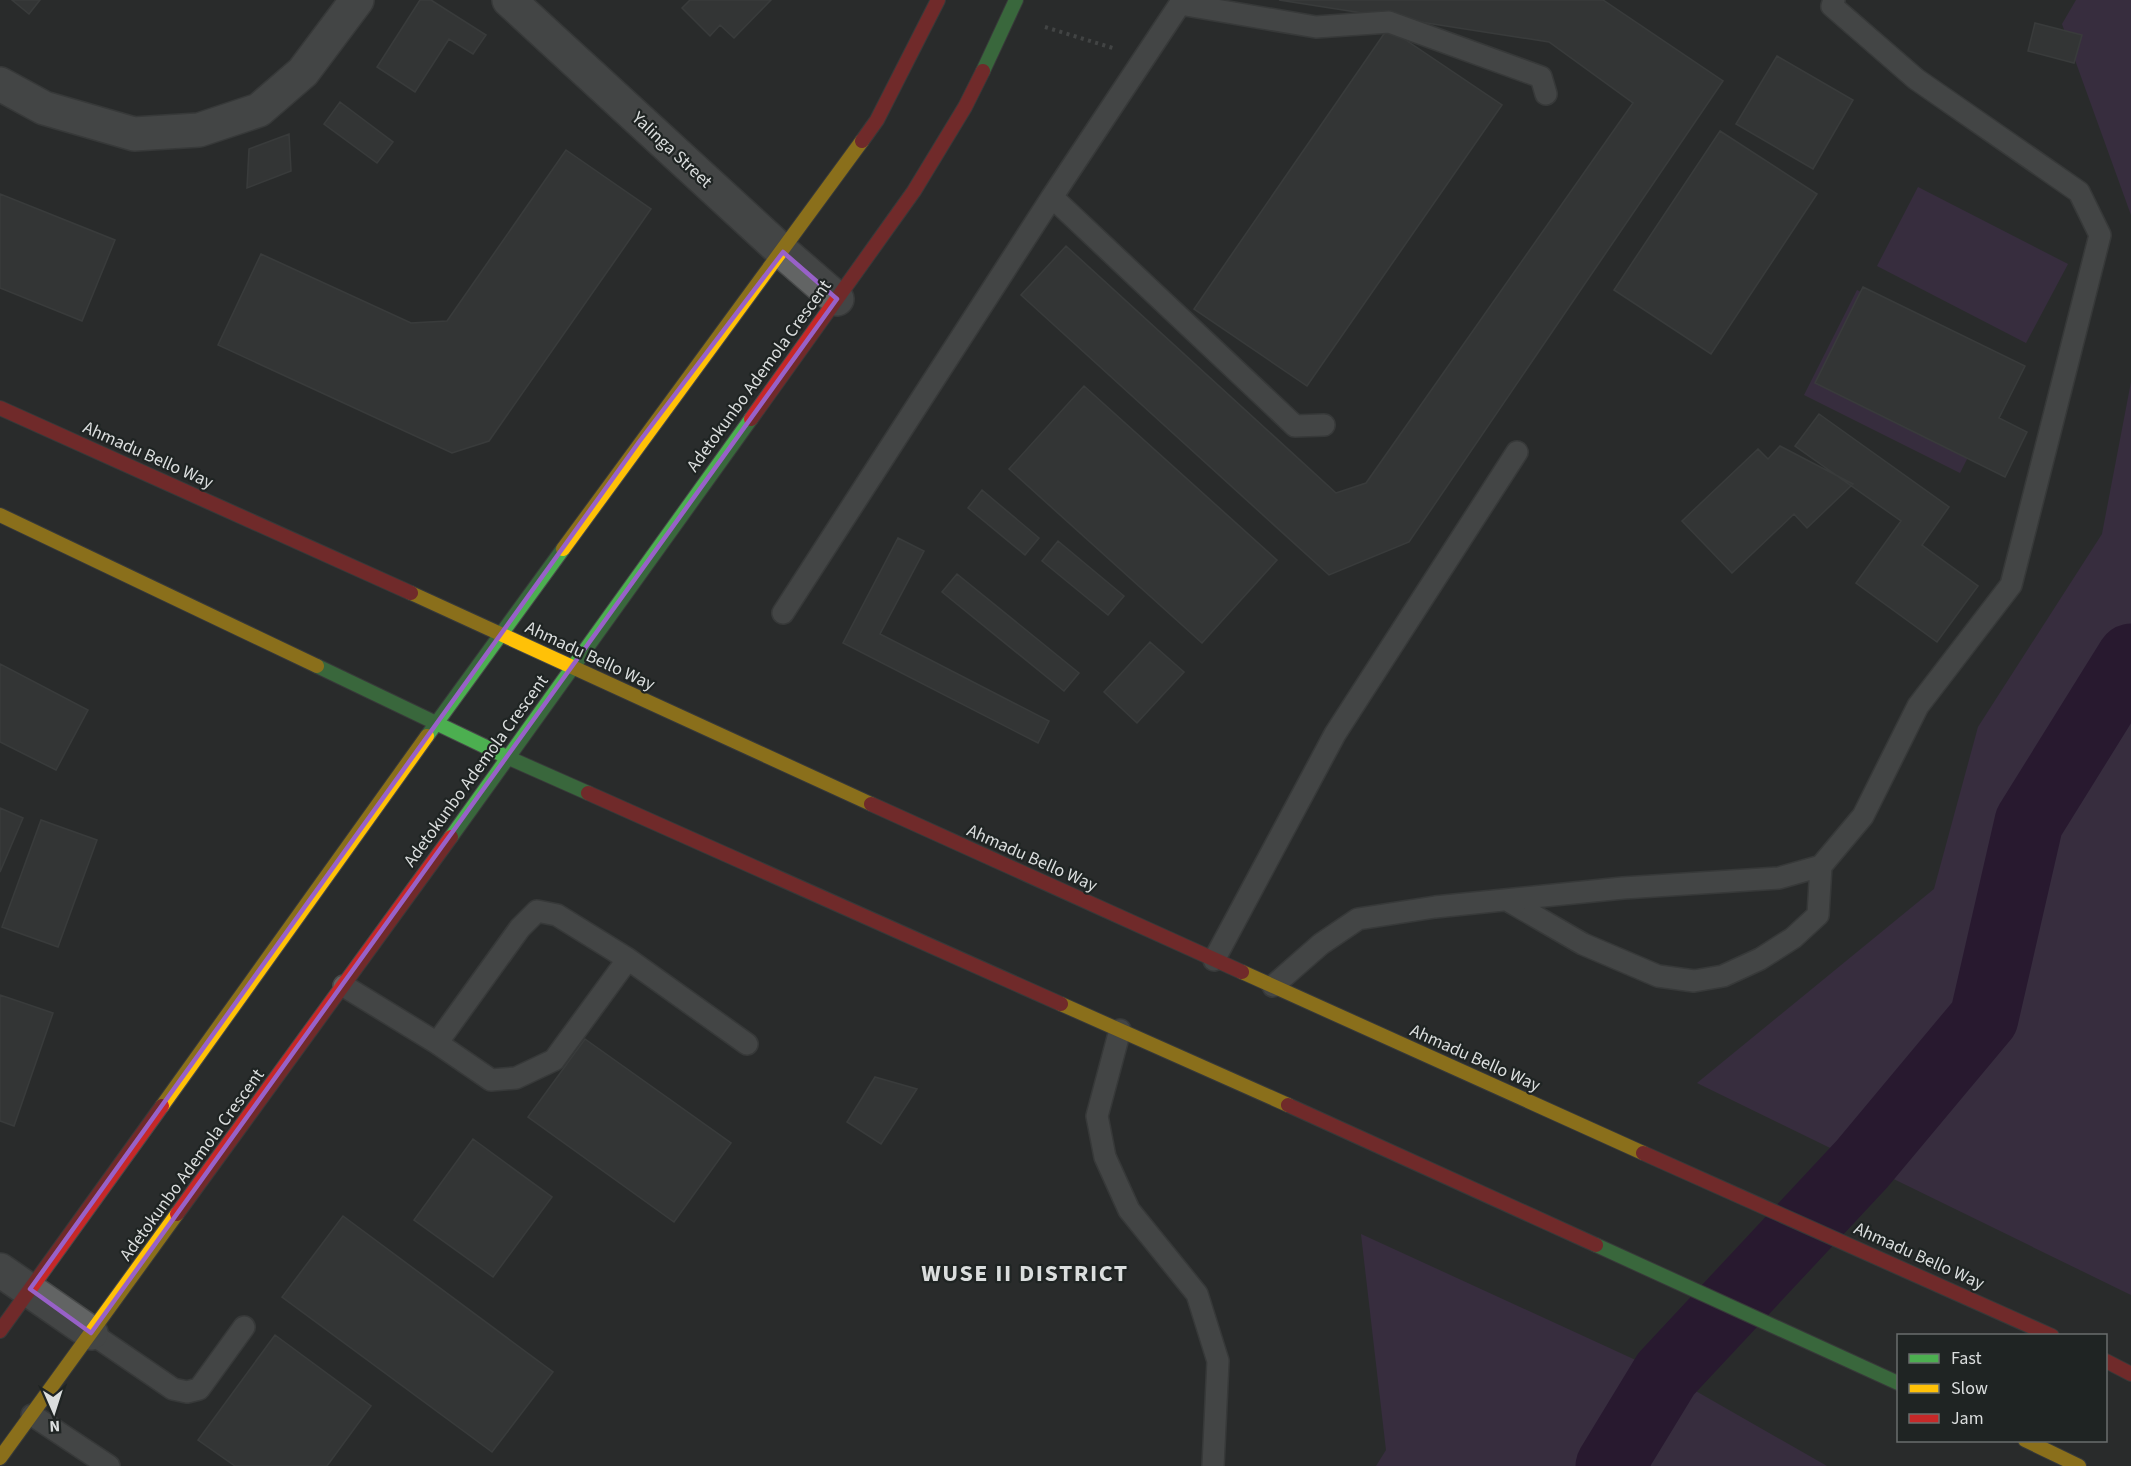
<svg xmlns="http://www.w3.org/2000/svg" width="2131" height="1466" font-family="'Source Sans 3',sans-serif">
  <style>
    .green { fill: #482f56 }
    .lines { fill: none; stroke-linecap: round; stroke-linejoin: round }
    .river { stroke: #260434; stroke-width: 69 }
    .building { fill: #3e4141; stroke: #4c4f4f; stroke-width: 1.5 }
    .lane-casing { stroke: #474949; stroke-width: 24 }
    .street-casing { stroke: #474949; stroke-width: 36 }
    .fast-casing { stroke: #474949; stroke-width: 16 }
    .slow-casing { stroke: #474949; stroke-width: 16 }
    .jam-casing { stroke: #474949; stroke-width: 16 }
    .path { stroke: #606363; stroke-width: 4; stroke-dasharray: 3 4.5; stroke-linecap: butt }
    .lane { stroke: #626464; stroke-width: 21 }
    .street { stroke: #626464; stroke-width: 33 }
    .fast { stroke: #4caf50; stroke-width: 14 }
    .slow { stroke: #ffc107; stroke-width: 14 }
    .jam { stroke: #c62828; stroke-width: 14 }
    .marked { fill: none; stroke: #9861c8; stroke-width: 4.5; stroke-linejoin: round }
    .labels { text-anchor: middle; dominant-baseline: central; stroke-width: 4.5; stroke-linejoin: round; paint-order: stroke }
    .street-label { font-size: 18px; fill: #dbdede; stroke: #1f2423 }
    .district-label { font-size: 24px; font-weight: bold; letter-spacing: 1.5px; fill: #dbdede; stroke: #1f2423 }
  </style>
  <rect width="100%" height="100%" fill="#292c2c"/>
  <path class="green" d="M2076,0H2131V215L2062,24Z
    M1918,187L2068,264L2026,343L1877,266Z
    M1857,290L2013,368L1960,473L1804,395Z
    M2131,382V1295L1697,1083L1934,889L1978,727L2102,534Z
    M1361,1234L1666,1374L1827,1466H1376L1386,1450Z"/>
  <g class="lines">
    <path class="river" d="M1610,1466L1666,1374L1862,1164L1984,1018L2029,822L2131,658"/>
  </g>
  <path class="building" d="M12,0H40L29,14Z
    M420,0H431L486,35L473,54L449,39L415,92L377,67Z
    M690,0H771L734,38L720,25L710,36L682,8Z
    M1279,0H1603L1723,81L1409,542L1329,575L1021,295L1066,246L1336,493L1366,483L1633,103L1549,42Z
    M2035,23L2082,35L2074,63L2028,51Z
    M1388,28L1502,105L1307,386L1194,309Z
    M1777,56L1853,100L1813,169L1736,124Z
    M340,102L393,142L377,163L324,124Z
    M1720,131L1817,194L1711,354L1614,290Z
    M289,134L291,171L247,188L249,149Z
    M566,150L651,209L489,441L452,453L218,345L261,254L411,323L447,321Z
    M0,194L115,240L82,321L0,288Z
    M1863,287L2025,366L1999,418L2027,432L2005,477L1815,383Z
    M1084,386L1277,560L1202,643L1009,469Z
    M1819,414L1949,507L1922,545L1978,586L1937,642L1856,583L1901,521L1795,446Z
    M1780,446L1853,484L1807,528L1794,514L1732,573L1682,521L1758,449L1768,459Z
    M982,490L1039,538L1025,555L968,508Z
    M898,538L924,551L880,634L1049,721L1038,743L843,643Z
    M1058,541L1124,596L1108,615L1042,561Z
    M957,574L1079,673L1064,691L942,592Z
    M1150,642L1184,672L1137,723L1104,692Z
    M0,664L88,710L56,770L0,742Z
    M0,808L23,818L0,872Z
    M41,820L97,840L58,947L2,927Z
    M0,995L53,1013L14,1126L0,1121Z
    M585,1039L731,1143L674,1222L528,1117Z
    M875,1077L917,1089L881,1144L847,1122Z
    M473,1139L552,1197L493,1277L414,1220Z
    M343,1216L553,1372L492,1452L282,1297Z
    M275,1335L371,1406L327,1466H235L198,1440Z"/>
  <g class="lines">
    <g class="lane-casing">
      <path id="lane" d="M1181,0L1180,4L1052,197L1295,426L1324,425
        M1180,4L1316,27L1389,22L1541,77L1546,94
        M783,613L1052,197
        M1507,900L1583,944L1658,976L1694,981L1723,976L1760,959L1793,938L1818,915L1821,866
        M1214,960L1335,734L1517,452
        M344,986L437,1043L520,928L537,911L557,915L628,959L747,1044
        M1273,986L1321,944L1358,919L1435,907L1623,888L1779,878L1821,866L1863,816L1918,706L2011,585L2100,235L2079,192L1916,79L1832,6L1834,0
        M1120,1030L1097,1116L1105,1157L1129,1210L1197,1294L1218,1361L1213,1466
        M437,1043L491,1080L516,1078L554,1060L628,959
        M91,1333L173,1389L187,1392L199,1389L244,1327
        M32,1415L109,1466"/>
    </g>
    <g class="street-casing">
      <path id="street" d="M509,0L783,252L837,299
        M0,84L44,108L134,134L199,130L259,110L303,72L357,0
        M0,1270L91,1333"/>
    </g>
    <g class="fast-casing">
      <path id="fast" d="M983,71L1016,0
        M317,666L509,758L588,793
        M427,736L563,549
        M451,837L751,419
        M1596,1245L1898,1383"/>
    </g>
    <g class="slow-casing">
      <path id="slow" d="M0,515L317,666
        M563,549L862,141
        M411,593L871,804
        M1242,972L1643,1153
        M1061,1004L1288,1105
        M162,1106L427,736
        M2025,1440L2079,1466
        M0,1458L177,1214"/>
    </g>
    <g class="jam-casing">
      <path id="jam" d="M862,141L877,120L938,0
        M0,408L411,593
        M751,419L914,191L965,107L983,71
        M588,793L1061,1004
        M871,804L1242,972
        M1288,1105L1596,1245
        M1643,1153L2052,1336
        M177,1214L451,837
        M0,1331L162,1106
        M2106,1361L2131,1374"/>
    </g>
    <path class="path" d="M1045,27L1116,49"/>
    <use href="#lane" class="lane"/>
    <use href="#street" class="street"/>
    <use href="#fast" class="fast"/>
    <use href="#slow" class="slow"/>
    <use href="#jam" class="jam"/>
  </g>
  <path d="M0 0H2131V1466H0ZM783,252L837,299L91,1333L30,1289L639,442Z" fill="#292c2c" fill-opacity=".55" fill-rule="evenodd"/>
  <path class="marked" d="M783,252L837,299L91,1333L30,1289L639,442Z"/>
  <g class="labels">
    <g class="street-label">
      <text transform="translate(672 150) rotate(43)">Yalinga Street</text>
      <text transform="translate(759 376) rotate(-54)">Adetokunbo Ademola Crescent</text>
      <text transform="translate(148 455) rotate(24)">Ahmadu Bello Way</text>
      <text transform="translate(590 656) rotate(25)">Ahmadu Bello Way</text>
      <text transform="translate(476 771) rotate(-54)">Adetokunbo Ademola Crescent</text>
      <text transform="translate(1032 858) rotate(24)">Ahmadu Bello Way</text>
      <text transform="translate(1475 1058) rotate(24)">Ahmadu Bello Way</text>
      <text transform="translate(192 1165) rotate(-54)">Adetokunbo Ademola Crescent</text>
      <text transform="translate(1919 1256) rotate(24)">Ahmadu Bello Way</text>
    </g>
    <g class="district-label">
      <text x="1025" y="1273">WUSE II DISTRICT</text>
    </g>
  </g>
  <rect x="1897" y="1334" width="210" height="108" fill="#1f2423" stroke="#6a6e6e" stroke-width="1.5"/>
  <rect x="1909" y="1354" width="30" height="9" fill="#4caf50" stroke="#6a6e6e" stroke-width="1.5"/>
  <text x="1951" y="1364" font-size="18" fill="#dbdede">Fast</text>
  <rect x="1909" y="1384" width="30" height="9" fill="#ffc107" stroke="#6a6e6e" stroke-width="1.5"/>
  <text x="1951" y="1394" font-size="18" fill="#dbdede">Slow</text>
  <rect x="1909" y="1414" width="30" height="9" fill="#c62828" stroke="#6a6e6e" stroke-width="1.5"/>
  <text x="1951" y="1424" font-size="18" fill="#dbdede">Jam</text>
  <g transform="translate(54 1412) rotate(177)" stroke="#1f2423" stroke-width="4.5" paint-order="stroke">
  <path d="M0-4.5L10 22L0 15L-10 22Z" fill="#dbdede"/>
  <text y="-9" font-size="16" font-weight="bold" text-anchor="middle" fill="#dbdede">N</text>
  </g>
</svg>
